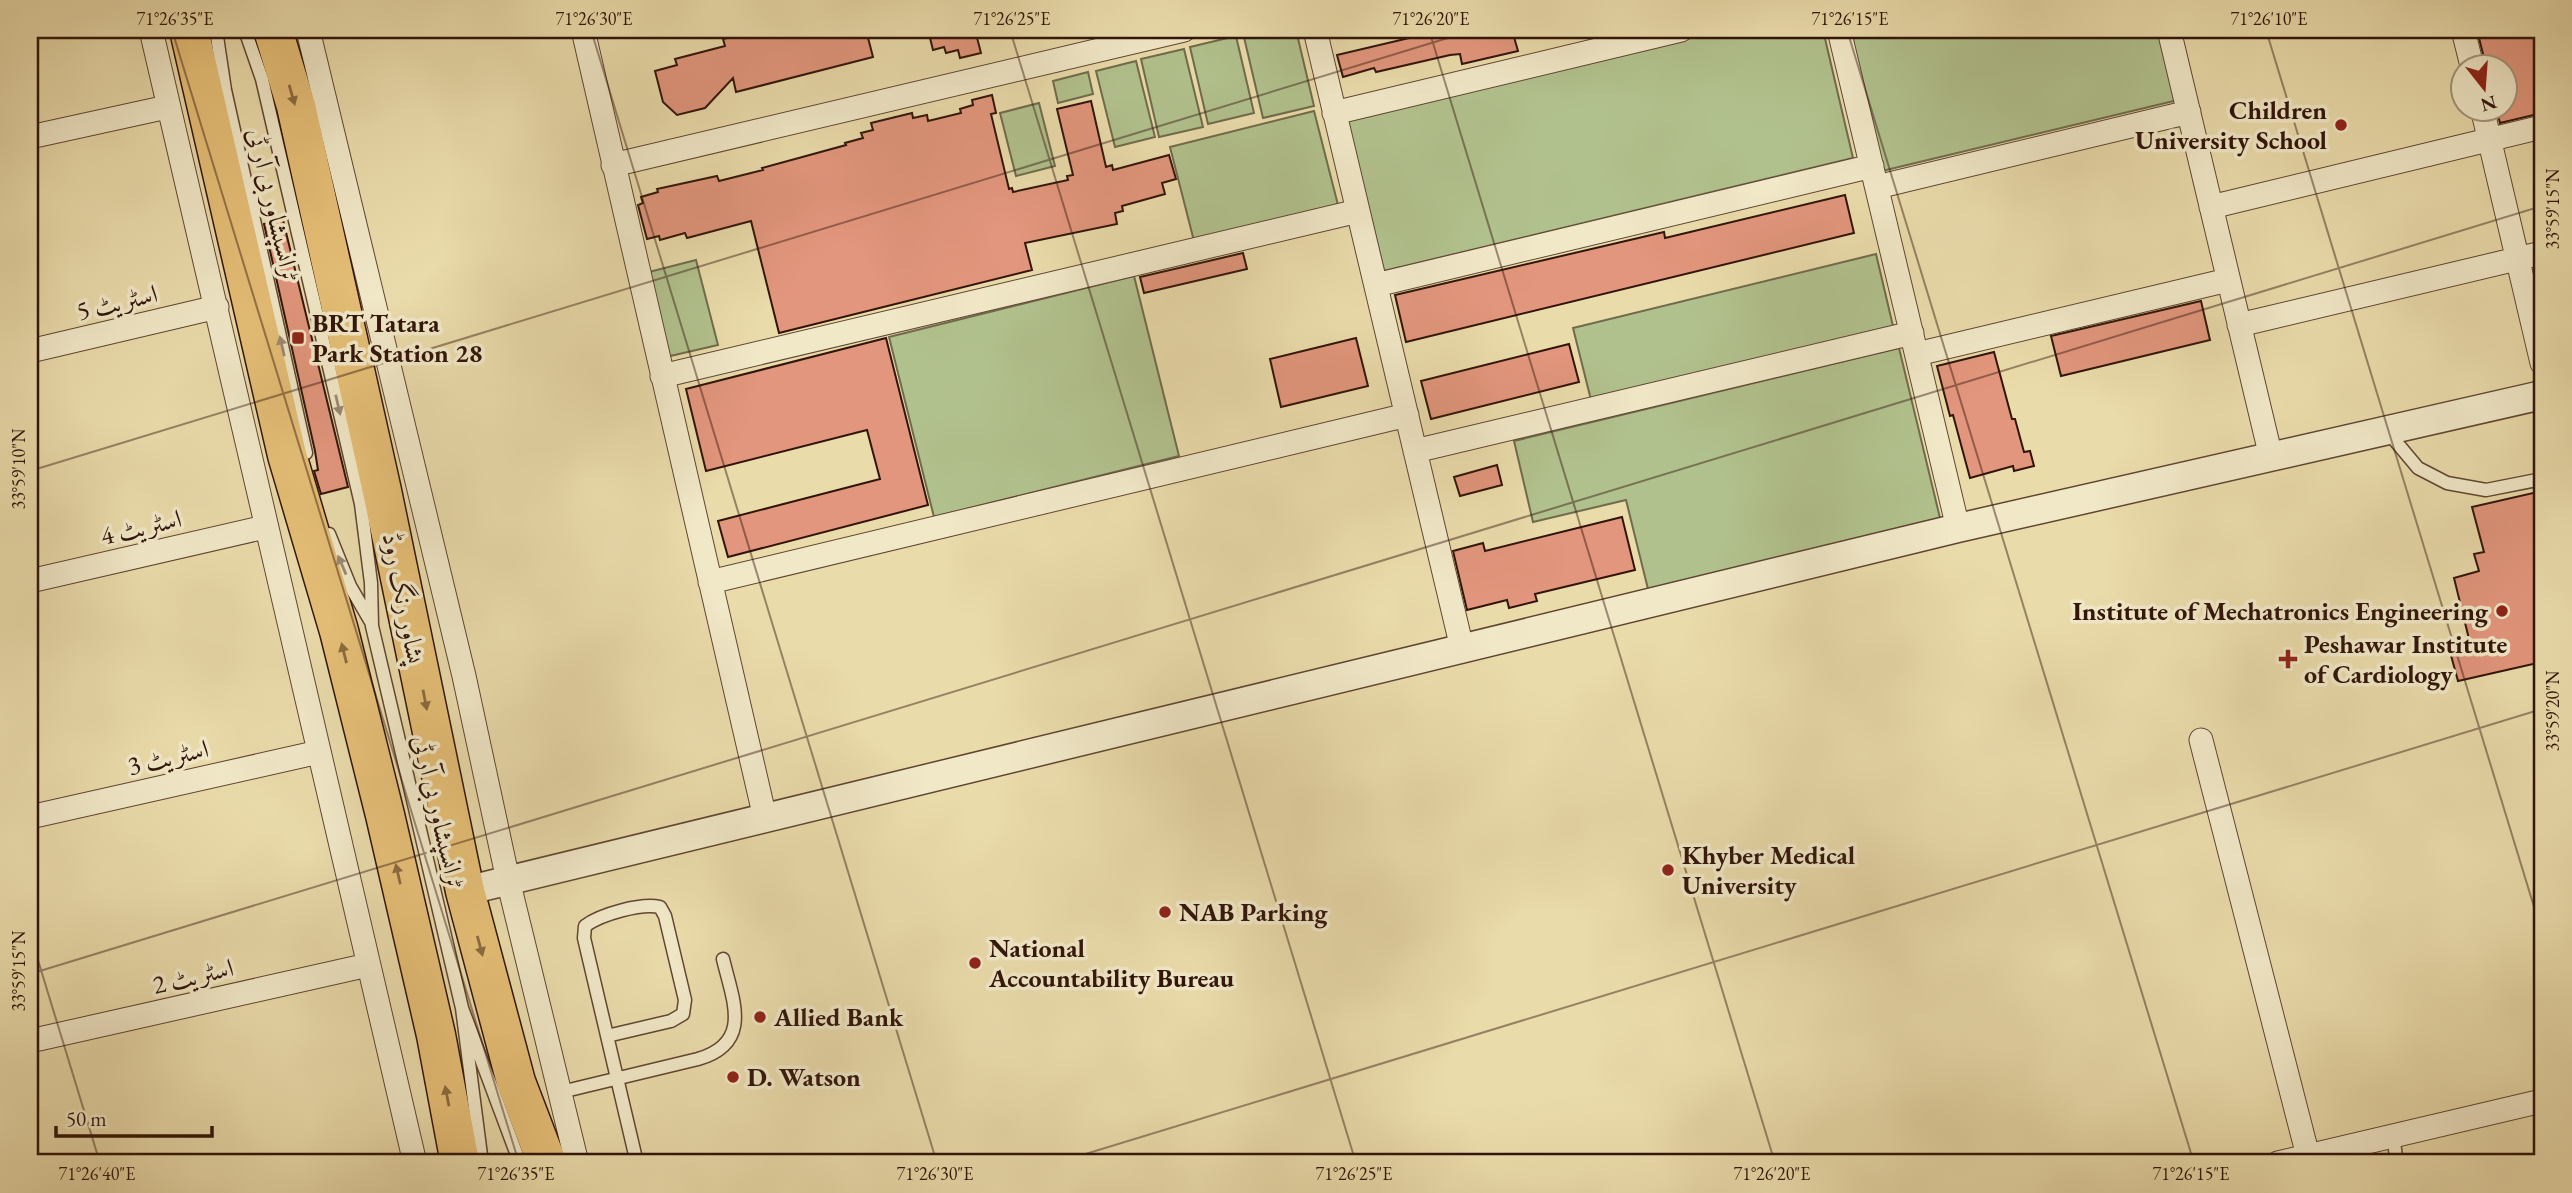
<svg xmlns="http://www.w3.org/2000/svg" width="2572" height="1193" font-family="'EB Garamond',Amiri,serif">
  <style>
    .green { fill: #b1c18d; stroke: #716b4c; stroke-width: 2 }
    .building { fill: #e2967d; stroke: #31150a; stroke-width: 2 }
    .lines { fill: none; stroke-linecap: round; stroke-linejoin: round }
    .service-casing { stroke: #5f4632; stroke-width: 15 }
    .minor-casing { stroke: #5f4632; stroke-width: 25 }
    .tertiary-casing { stroke: #5f4632; stroke-width: 31 }
    .trunk-casing { stroke: #31150a; stroke-width: 41 }
    .service { stroke: #f1e8c8; stroke-width: 12 }
    .minor { stroke: #f1e8c8; stroke-width: 23 }
    .tertiary { stroke: #f1e8c8; stroke-width: 28 }
    .trunk { stroke: #e5be76; stroke-width: 38 }
    .oneway { fill: #8b6a40 }
    .oneway2 { fill: #9b8972 }
    .ticks { fill: none; stroke: #31150a; stroke-width: 2; stroke-opacity: 0.45 }
    .poi-dot { fill: #8f2418; stroke: #f1e8c8; stroke-width: 2.5 }
    .labels { text-anchor: middle; dominant-baseline: central; stroke-width: 7; stroke-linejoin: round; paint-order: stroke }
    .poi-label { font-size: 26px; font-weight: bold; fill: #31150a; stroke: #f1e8c8; text-anchor: start }
    .street-label { font-size: 26px; fill: #31150a; stroke: #f1e8c8 }
    .neatline { fill: none; stroke: #31150a; stroke-width: 2.5 }
    .ticks-label { font-size: 18px; text-anchor: middle; fill: #31150a }
  </style>
  <rect width="100%" height="100%" fill="#eadbab"/>
  <filter id="stains"><feTurbulence type="fractalNoise" baseFrequency=".00286" numOctaves="4"/><feColorMatrix values="0 0 0 0 .2 0 0 0 0 .09 0 0 0 0 .02 0 0 0 .5 -.17"/></filter>
  <radialGradient id="worn" r=".72"><stop offset=".6" stop-color="#630" stop-opacity="0"/><stop offset="1" stop-color="#630" stop-opacity=".3"/></radialGradient>
  <path class="green" d="M1257,30H1296L1314,106L1263,118L1243,33Z
    M1722,30H1823L1853,158L1384,271L1347,119Z
    M1848,30H2162L2178,100L1882,171Z
    M1236,36L1254,113L1208,124L1190,47Z
    M1184,49L1203,127L1159,137L1141,59Z
    M1136,61L1155,137L1115,147L1096,71Z
    M1088,72L1093,94L1058,103L1053,81Z
    M1039,103L1055,166L1016,176L1000,113Z
    M1314,111L1338,205L1194,241L1170,147Z
    M1876,254L1893,326L1591,400L1573,328Z
    M696,260L718,345L666,357L645,273Z
    M1134,276L1179,456L934,517L889,337Z
    M1899,348L1940,518L1648,589L1626,500L1533,522L1514,441Z"/>
  <path class="building" d="M762,30H866L873,57L736,92L733,78L705,108L677,115L663,102L655,71L677,65L675,59L725,46L723,39Z
    M928,30H975L981,53L960,58L958,50L946,53L944,47L933,50Z
    M1443,30H1512L1518,51L1462,64L1460,54L1450,55L1376,72L1374,68L1343,77L1337,55Z
    M2477,30H2542V113L2500,123L2496,108H2505V66H2486Z
    M992,95L996,113L991,114L1009,189L1012,188L1013,192L1068,180L1067,176L1073,175L1057,109L1091,101L1106,167L1112,165L1113,170L1169,155L1176,179L1162,183L1165,194L1122,206L1123,211L1115,213L1117,224L1025,243L1032,270L779,333L751,221L687,238L685,233L660,240L659,236L647,239L638,205L643,203L641,197L658,192L657,189L717,176L719,181L763,170L762,168L846,145L845,143L863,138L861,133L873,130L871,123L912,113L913,118L927,115L928,121L961,113L960,109L973,105L972,100Z
    M1845,195L1854,233L1406,342L1395,295L1664,232L1665,238Z
    M283,220L348,487L321,494L314,471L318,470L315,451L264,224Z
    M1243,253L1247,269L1144,293L1140,277Z
    M2201,301L2210,340L2061,376L2051,336Z
    M886,338L928,505L728,557L718,521L880,479L867,430L706,471L686,389Z
    M1356,338L1368,386L1281,407L1270,359Z
    M1569,344L1579,382L1431,419L1421,381Z
    M1994,352L2012,419H2015L2024,452L2030,451L2034,466L2014,471L2013,466L1970,478L1953,415L1950,416L1937,366Z
    M1497,465L1502,485L1460,496L1454,477Z
    M2542,491V662L2458,681L2449,648L2470,643L2454,578L2479,571L2474,554L2484,552L2472,507Z
    M1622,517L1635,570L1535,594L1537,601L1509,608L1507,600L1467,610L1453,551L1483,543L1485,551Z"/>
  <g class="lines">
    <g class="service-casing">
      <path id="service" d="M216,30L225,90L306,453
        M245,30L262,79L361,504L371,583L372,626L462,1008
        M2387,431L2418,468L2447,483L2486,490L2542,479
        M329,534L350,586L371,622
        M607,1036L671,1021L683,1014L685,1000L665,916L660,907C641,903 601,914 585,926L584,938L637,1163
        M561,1092L698,1059C753,1043 733,1001 723,959
        M2393,1136L2397,1163
        M482,1163L462,1008L520,1163"/>
    </g>
    <g class="minor-casing">
      <path id="minor" d="M151,30L415,1163
        M308,30L464,676L508,880L577,1163
        M583,30L765,818
        M1315,30L1462,648
        M1839,30L1958,528
        M2169,30L2271,457
        M2463,30L2472,66
        M2482,108L2542,363
        M1334,113L1681,30
        M30,137L167,107
        M613,165L1184,30
        M1877,187L2189,112
        M2211,207L2542,127
        M1376,285L1872,166
        M2239,325L2542,253
        M30,351L217,307
        M1917,354L2228,280
        M662,376L1358,211
        M1415,451L1912,333
        M30,581L265,527
        M710,582L1407,415
        M2201,740L2308,1156
        M30,817L319,752
        M30,1041L368,965
        M2278,1163L2542,1101"/>
    </g>
    <g class="tertiary-casing">
      <path id="tertiary" d="M465,891L1958,528L2542,395"/>
    </g>
    <g class="trunk-casing">
      <path id="trunk" d="M189,30L287,455L339,631L385,815L436,1035L460,1163
        M273,30L296,106L382,491L465,891L516,1082L547,1163"/>
    </g>
    <use href="#service" class="service"/>
    <use href="#minor" class="minor"/>
    <use href="#tertiary" class="tertiary"/>
    <use href="#trunk" class="trunk"/>
  </g>
  <defs><path id="oneway-solid" d="M-6-.8H1V-3.2L6.5 0L1 3.2V.8H-6Z" transform="scale(1.75)"/></defs>
  <g class="oneway">
    <use href="#oneway-solid" transform="translate(292 95) rotate(74)"/>
    <use href="#oneway-solid" transform="translate(344 653) rotate(-104)"/>
    <use href="#oneway-solid" transform="translate(425 700) rotate(79)"/>
    <use href="#oneway-solid" transform="translate(398 874) rotate(-103)"/>
    <use href="#oneway-solid" transform="translate(480 946) rotate(75)"/>
    <use href="#oneway-solid" transform="translate(447 1096) rotate(-101)"/>
  </g>
  <g class="oneway2">
    <use href="#oneway-solid" transform="translate(282 346) rotate(-103)"/>
    <use href="#oneway-solid" transform="translate(338 405) rotate(77)"/>
    <use href="#oneway-solid" transform="translate(342 565) rotate(-113)"/>
  </g>
  <path class="ticks" d="M172,30L519,1163M591,30L937,1163M1010,30L1356,1163M1429,30L1775,1163M1847,30L2194,1163M2266,30L2542,933M30,471L1474,30M30,934L100,1163M30,974L2542,206M1056,1163L2542,709"/>
  <g class="poi-dot">
    <circle cx="2341" cy="125" r="7"/>
    <rect x="291" y="331" width="14" height="14" rx="3.5"/>
    <circle cx="2502" cy="611" r="7"/>
    <path d="M2284.5 648.5h7v7h7v7h-7v7h-7v-7h-7v-7h7z"/>
    <circle cx="1668" cy="870" r="7"/>
    <circle cx="1165" cy="912" r="7"/>
    <circle cx="975" cy="963" r="7"/>
    <circle cx="760" cy="1017" r="7"/>
    <circle cx="733" cy="1077" r="7"/>
  </g>
  <g class="labels">
    <g class="poi-label">
      <text x="2327" y="110" text-anchor="end">Children<tspan x="2327" dy="30">University School</tspan></text>
      <text x="312" y="323">BRT Tatara<tspan x="312" dy="30">Park Station 28</tspan></text>
      <text x="2488" y="611" text-anchor="end">Institute of Mechatronics Engineering</text>
      <text x="2304" y="644">Peshawar Institute<tspan x="2304" dy="30">of Cardiology</tspan></text>
      <text x="1682" y="855">Khyber Medical<tspan x="1682" dy="30">University</tspan></text>
      <text x="1179" y="912">NAB Parking</text>
      <text x="989" y="948">National<tspan x="989" dy="30">Accountability Bureau</tspan></text>
      <text x="774" y="1017">Allied Bank</text>
      <text x="747" y="1077">D. Watson</text>
    </g>
    <g class="street-label">
      <text transform="translate(274 205) rotate(77)">ٹرانسپشاور بی آر ٹی</text>
      <text transform="translate(117 302) rotate(-13)">اسٹریٹ 5</text>
      <text transform="translate(141 527) rotate(-13)">اسٹریٹ 4</text>
      <text transform="translate(404 598) rotate(79)">پشاور رنگ روڈ</text>
      <text transform="translate(168 757) rotate(-13)">اسٹریٹ 3</text>
      <text transform="translate(439 812) rotate(77)">ٹرانسپشاور بی آر ٹی</text>
      <text transform="translate(193 976) rotate(-13)">اسٹریٹ 2</text>
    </g>
  </g>
  <rect width="2572" height="1193" fill="none" stroke="#eadbab" stroke-width="77"/>
  <g transform="translate(2484 88) rotate(163)"><circle r="33" fill="#f1e8c8" stroke="#a4947c" stroke-width="2"/>
  <path d="M0-5L12 26L0 18L-12 26Z" fill="#8f2418"/>
  <text y="-10" font-size="19" font-weight="bold" text-anchor="middle" fill="#31150a">N</text>
  </g>
  <path d="M56 1126v10h156v-10" fill="none" stroke="#31150a" stroke-width="3.5"/>
  <text x="66" y="1126" font-size="21" fill="#31150a" stroke="#f1e8c8" stroke-width="5" paint-order="stroke">50 m</text>
  <rect x="38" y="38" width="2496" height="1116" class="neatline"/>
  <g class="ticks-label">
    <text x="175" y="25">71°26'35"E</text>
    <text x="594" y="25">71°26'30"E</text>
    <text x="1012" y="25">71°26'25"E</text>
    <text x="1431" y="25">71°26'20"E</text>
    <text x="1850" y="25">71°26'15"E</text>
    <text x="2269" y="25">71°26'10"E</text>
    <text transform="translate(2553 209) rotate(-90)" y="6">33°59'15"N</text>
    <text transform="translate(19 469) rotate(-90)" y="6">33°59'10"N</text>
    <text transform="translate(2553 711) rotate(-90)" y="6">33°59'20"N</text>
    <text transform="translate(19 971) rotate(-90)" y="6">33°59'15"N</text>
    <text x="97" y="1180">71°26'40"E</text>
    <text x="516" y="1180">71°26'35"E</text>
    <text x="935" y="1180">71°26'30"E</text>
    <text x="1354" y="1180">71°26'25"E</text>
    <text x="1772" y="1180">71°26'20"E</text>
    <text x="2191" y="1180">71°26'15"E</text>
  </g>
  <rect width="100%" height="100%" filter="url(#stains)"/>
  <rect width="100%" height="100%" fill="url(#worn)"/>
</svg>
